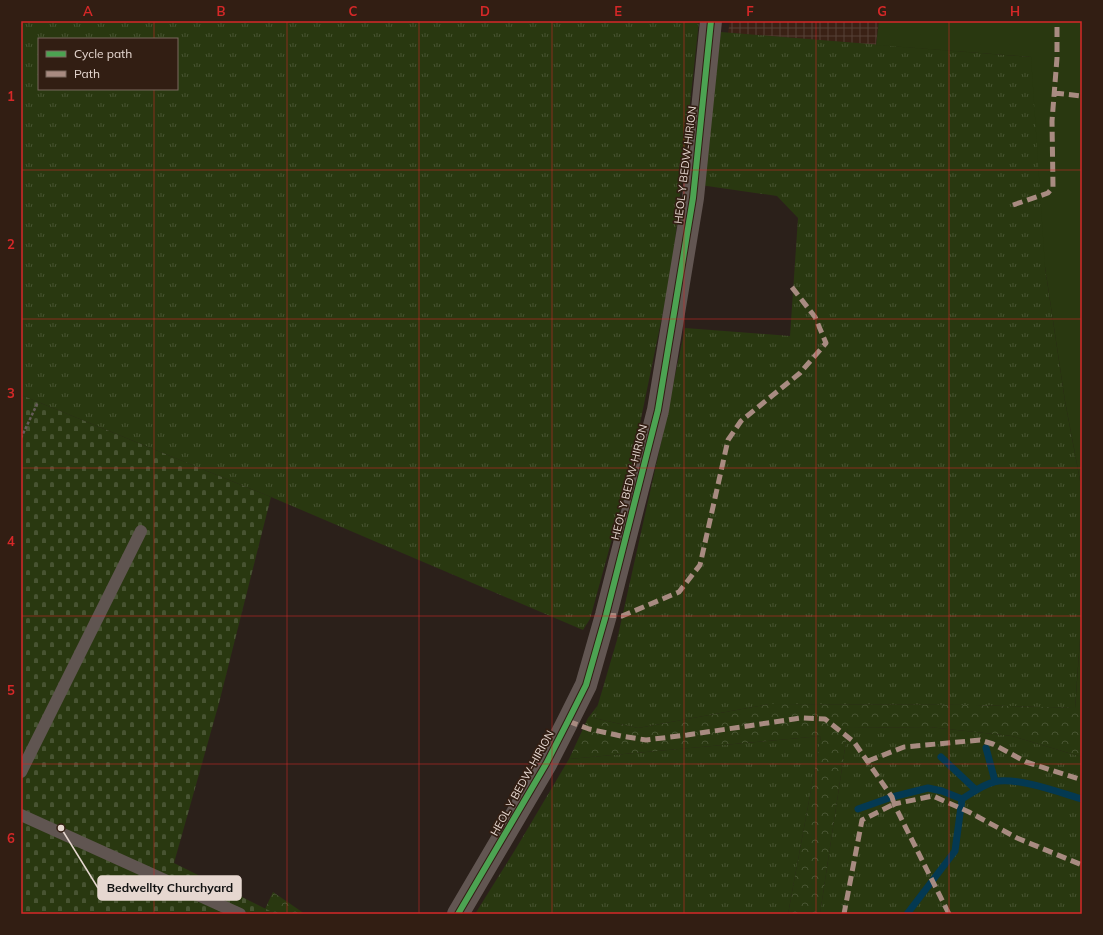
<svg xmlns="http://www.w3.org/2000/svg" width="1103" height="935" font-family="Mulish,sans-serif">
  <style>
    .industrial { fill: url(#industrial-grid) }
    .grass { fill: url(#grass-tufts); fill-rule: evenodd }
    .forest { fill: url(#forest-crowns) }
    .cemetery { fill: url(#cemetery-stones) }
    .green { fill: #293810 }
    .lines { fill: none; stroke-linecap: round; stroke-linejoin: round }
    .stream { stroke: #043952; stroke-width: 7 }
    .path { stroke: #665c59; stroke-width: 2.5; stroke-dasharray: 3 2; stroke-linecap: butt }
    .lane { stroke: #605551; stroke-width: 12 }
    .secondary { stroke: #625652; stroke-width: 22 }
    .quiet { stroke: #a88b81; stroke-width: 5; stroke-dasharray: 10 5; stroke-linecap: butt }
    .cycleway-casing { stroke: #321e13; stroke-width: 8 }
    .cycleway { stroke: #4ca352; stroke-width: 6 }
    .grid { fill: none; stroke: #d62828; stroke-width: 1; stroke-opacity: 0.55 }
    .labels { text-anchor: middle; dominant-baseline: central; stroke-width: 3.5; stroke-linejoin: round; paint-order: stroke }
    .street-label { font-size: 11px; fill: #e6d7d0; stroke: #321e13 }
    .leader { fill: none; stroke: #e6d7d0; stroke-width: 1.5 }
    .callout-dot { fill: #e6d7d0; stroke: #321e13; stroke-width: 1.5 }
    .callout { fill: #e6d7d0; stroke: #e6d7d0; stroke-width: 1.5 }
    .callout-label { font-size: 12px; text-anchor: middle; font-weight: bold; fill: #111 }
    .neatline { fill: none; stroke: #d62828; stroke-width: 1.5 }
    .grid-label { font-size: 13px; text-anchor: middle; font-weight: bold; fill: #d62828 }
  </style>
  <defs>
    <pattern id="industrial-grid" width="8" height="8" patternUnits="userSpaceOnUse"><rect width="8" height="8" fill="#3a2115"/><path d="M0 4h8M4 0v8" fill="none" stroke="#564036"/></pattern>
    <pattern id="grass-tufts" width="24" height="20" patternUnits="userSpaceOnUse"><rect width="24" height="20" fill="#293810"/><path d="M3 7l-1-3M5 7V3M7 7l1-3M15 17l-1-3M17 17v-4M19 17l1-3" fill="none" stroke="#485432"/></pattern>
    <pattern id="forest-crowns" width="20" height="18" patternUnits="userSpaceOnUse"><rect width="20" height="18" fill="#293810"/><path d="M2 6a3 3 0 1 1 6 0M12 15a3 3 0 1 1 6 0" fill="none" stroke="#485432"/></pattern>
    <pattern id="cemetery-stones" width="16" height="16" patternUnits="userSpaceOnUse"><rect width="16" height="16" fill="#293810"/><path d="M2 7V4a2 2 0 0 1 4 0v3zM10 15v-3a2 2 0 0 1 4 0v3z" fill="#485432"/></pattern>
  </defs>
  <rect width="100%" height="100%" fill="#2b201a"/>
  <path class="industrial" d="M730,21H879L876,45L728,33Z"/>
  <path class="grass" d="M21,21H699L672,268L629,477L590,619L583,630L271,497L21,395ZM39,39H177V89H39Z
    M1082,21L1045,267L1065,401L1082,491V612L1075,708L975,705L769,704L638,728L594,718L617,640L659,452L685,328L790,336L798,218L777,196L700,185L721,32L1031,57Z
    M929,727L1012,736L1082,757V914H820L848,728Z
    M821,736L788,914H475L515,850L569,759Z"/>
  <path class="forest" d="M769,704L975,705L1082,708V757L1012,736L929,727L848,728L820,914H788L821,736L569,759L588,718L598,705L594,718L638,728Z
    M273,892L305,914H276L265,909Z"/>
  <path class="cemetery" d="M21,395L271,497L219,703L174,863L276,914H21Z"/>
  <path class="green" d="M879,21H1082V491L1065,401L1045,267L1031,57L876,45Z
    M1082,612V708H1075Z"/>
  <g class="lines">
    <path class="stream" d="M986,748L995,781
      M941,757L976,790
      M858,809L892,797L928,788L942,791L962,799
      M907,914L955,851L962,799C972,793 982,785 994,782C1015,776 1061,793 1082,799"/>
    <path class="path" d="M21,438L38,402"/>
    <path class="lane" d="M21,772L141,531
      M21,815L240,914"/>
    <path class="secondary" d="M458,914L546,764L568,721L586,685L606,615L658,410L693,198L711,21"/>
    <path class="quiet" d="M1054,93L1082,96
      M1013,205L1048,193L1053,187L1052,121L1057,58V21
      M606,615L622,616L679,592L700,565L728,440L741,421L800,373L826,343L815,317L791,286
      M568,721L589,729L621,736L646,740L687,735L801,718L825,719L854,742L892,797L894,804L862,820L844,914
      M868,761L904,747L980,740L993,744L1026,762L1082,780
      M949,914L894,804L933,796L969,812L1017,838L1082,865"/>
    <g class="cycleway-casing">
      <path id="cycleway" d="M458,914L546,764L568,721L586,685L606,615L658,410L693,198L711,21"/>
    </g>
    <use href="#cycleway" class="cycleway"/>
  </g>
  <path class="grid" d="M154,21V39M287,21V914M419,21V914M552,21V914M684,21V914M816,21V914M949,21V914M154,89V914M21,170H1082M21,319H1082M21,468H1082M21,616H1082M21,764H1082"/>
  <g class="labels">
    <g class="street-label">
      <text transform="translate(685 165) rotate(-83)">HEOL Y BEDW-HIRION</text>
      <text transform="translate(629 482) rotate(-76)">HEOL Y BEDW-HIRION</text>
      <text transform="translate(522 783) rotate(-61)">HEOL Y BEDW-HIRION</text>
    </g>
  </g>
  <path class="leader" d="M61 828L98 888"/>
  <circle class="callout-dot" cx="61" cy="828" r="4"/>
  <rect class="callout" x="98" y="876" width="143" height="24" rx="4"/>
  <g class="callout-label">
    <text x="170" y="892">Bedwellty Churchyard</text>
  </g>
  <rect width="1103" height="935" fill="none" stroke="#321e13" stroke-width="44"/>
  <rect x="38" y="38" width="140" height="52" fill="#321e13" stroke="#7a685f"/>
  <rect x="46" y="51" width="20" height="6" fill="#4ca352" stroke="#7a685f"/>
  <text x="74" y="58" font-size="12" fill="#e6d7d0">Cycle path</text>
  <rect x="46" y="71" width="20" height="6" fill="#a88b81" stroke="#7a685f"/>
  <text x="74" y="78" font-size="12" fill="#e6d7d0">Path</text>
  <rect x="22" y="22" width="1059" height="891" class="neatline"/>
  <g class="grid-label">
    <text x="88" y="16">A</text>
    <text x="221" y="16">B</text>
    <text x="353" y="16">C</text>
    <text x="485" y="16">D</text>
    <text x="618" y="16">E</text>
    <text x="750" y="16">F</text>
    <text x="882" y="16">G</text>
    <text x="1015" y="16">H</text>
    <text x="11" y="101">1</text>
    <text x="11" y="249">2</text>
    <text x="11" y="398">3</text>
    <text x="11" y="546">4</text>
    <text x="11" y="695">5</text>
    <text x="11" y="843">6</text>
  </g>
</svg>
